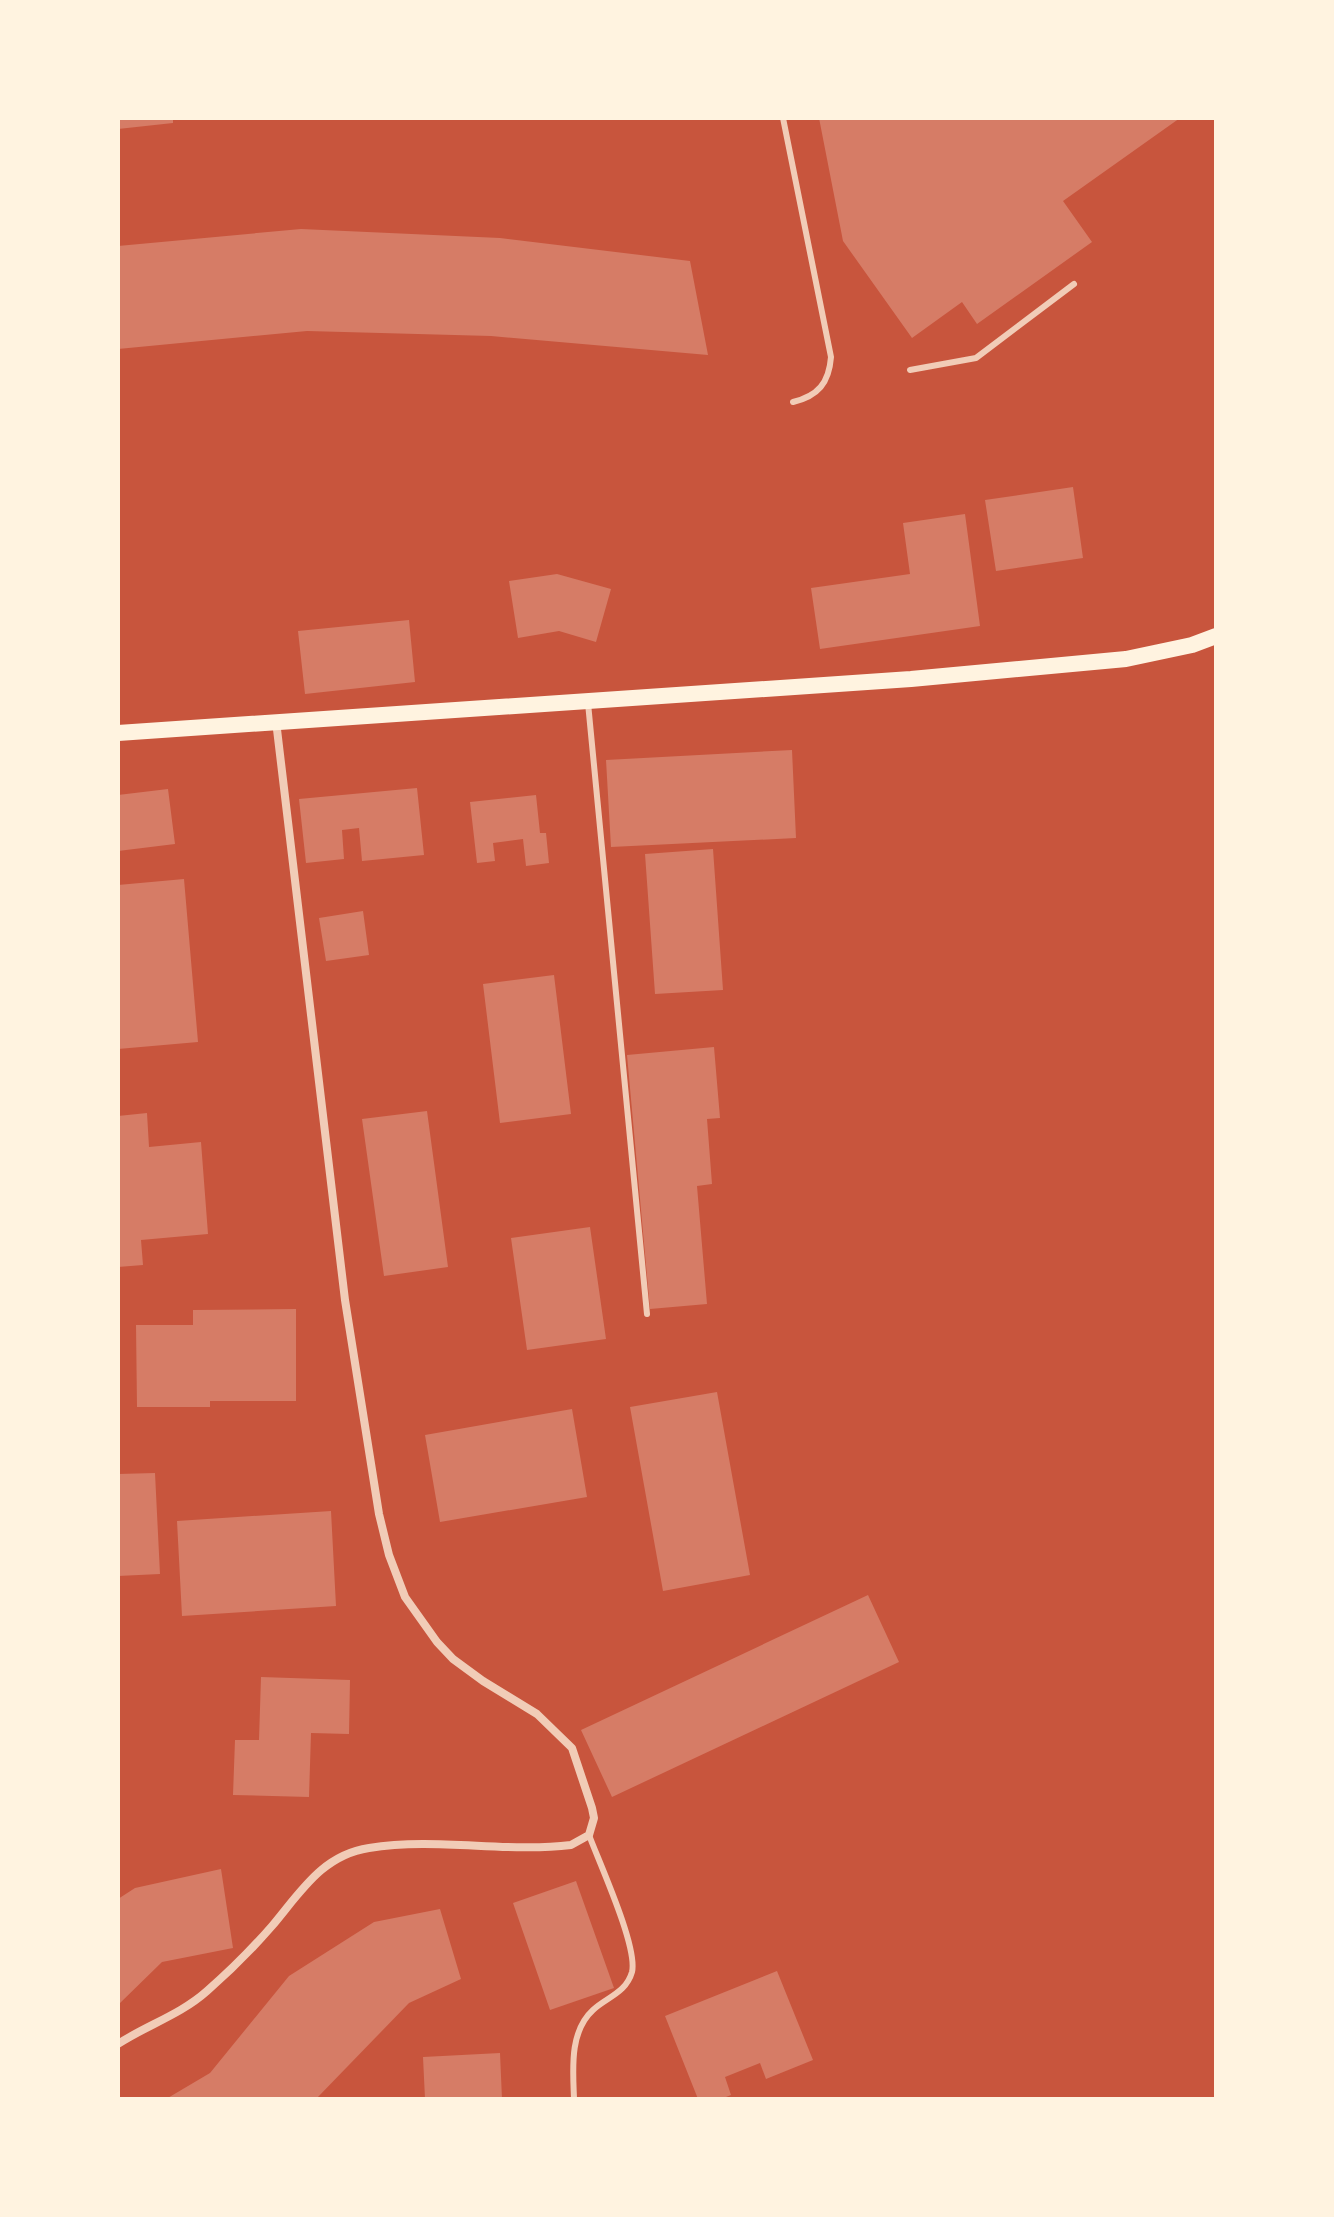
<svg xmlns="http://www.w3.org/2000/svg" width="1334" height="2217" font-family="Mulish,sans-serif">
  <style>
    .building { fill: #d67c66 }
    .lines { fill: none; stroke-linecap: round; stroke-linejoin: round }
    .service { stroke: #f1ccb7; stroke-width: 6 }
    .minor { stroke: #f1ccb7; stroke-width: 8 }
    .secondary { stroke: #fff3e0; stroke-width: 16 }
  </style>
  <rect width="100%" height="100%" fill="#c8553d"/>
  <path class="building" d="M118,118H173V123L118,129Z
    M819,118H1180L1063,201L1092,242L977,324L962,302L912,338L843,241Z
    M301,229L500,238L690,261L708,355L491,336L307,331L118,349V246Z
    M1073,487L1083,558L996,571L985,500Z
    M965,514L980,626L820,649L811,588L910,574L903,523Z
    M557,574L611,589L596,642L559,631L518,638L509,581Z
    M409,620L415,682L305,694L298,631Z
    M792,750L796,838L611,847L606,760Z
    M417,788L424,855L362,861L359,828L342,830L344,859L306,863L299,799Z
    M168,789L175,844L118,851V795Z
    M536,795L540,833H546L549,863L526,866L523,839L493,843L495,861L477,863L470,802Z
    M713,849L723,990L655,994L645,854Z
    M184,879L198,1042L118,1049V885Z
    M363,911L369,955L326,961L319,918Z
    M554,975L571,1114L500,1123L483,984Z
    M714,1047L720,1118L707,1119L712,1184L697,1186L707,1304L650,1309L627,1055Z
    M427,1111L448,1267L384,1276L362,1119Z
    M147,1113L149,1147L201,1142L208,1234L141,1240L143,1265L118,1267V1116Z
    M590,1227L606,1339L527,1350L511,1238Z
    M296,1309V1401H210V1407H137L136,1325H193V1310Z
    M717,1392L750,1575L663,1591L630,1407Z
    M572,1409L587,1497L440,1522L425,1435Z
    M155,1473L160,1574L118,1576V1474Z
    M331,1511L336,1606L182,1616L177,1521Z
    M868,1595L899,1662L612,1797L581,1730Z
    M261,1677L350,1680L349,1734L311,1733L309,1797L233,1795L235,1740H259Z
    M221,1869L233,1948L162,1962L118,2005V1899L135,1888Z
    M576,1881L614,1988L550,2010L513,1903Z
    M440,1909L461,1979L409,2003L316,2099H166L210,2073L289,1976L374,1922Z
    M777,1971L813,2060L766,2079L760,2063L725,2077L731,2095L721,2099H698L665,2016Z
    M500,2053L502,2099H425L423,2057Z"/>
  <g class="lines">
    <path class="service" d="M783,118L831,357C829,383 818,396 793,402
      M910,370L976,358L1074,284
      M588,703L647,1314
      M574,2099C573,2070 569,2032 593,2010C607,1997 626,1993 632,1972C638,1947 599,1862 589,1835"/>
    <path class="minor" d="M118,2044C147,2025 180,2015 207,1991C230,1971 252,1949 272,1926C300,1893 322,1855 369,1848C436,1837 505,1853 571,1845L589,1835L594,1818L592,1808L572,1748L537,1714L483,1681L453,1659L437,1642L405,1597L389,1555L379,1514L345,1300L276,721"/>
    <path class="secondary" d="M118,733L911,679L1126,659L1192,645L1216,636"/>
  </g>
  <rect width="1334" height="2217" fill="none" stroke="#fff3e0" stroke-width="240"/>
</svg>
